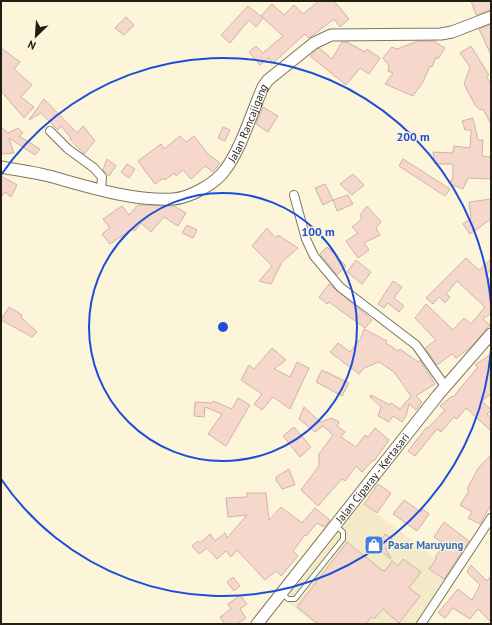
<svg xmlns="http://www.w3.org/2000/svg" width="492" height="625" font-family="'PT Sans',sans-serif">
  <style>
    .built { fill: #f3eac7 }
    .building { fill: #f5d7cc; stroke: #d0b3a8 }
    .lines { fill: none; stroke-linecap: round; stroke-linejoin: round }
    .service-casing { stroke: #7d775f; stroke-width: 6 }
    .minor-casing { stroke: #7d775f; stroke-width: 10 }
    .secondary-casing { stroke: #7d775f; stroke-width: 13 }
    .service { stroke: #fff; stroke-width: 4 }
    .minor { stroke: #fff; stroke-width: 8 }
    .secondary { stroke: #fff; stroke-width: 11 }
    .ring { fill: none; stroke: #1d4ed8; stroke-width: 2 }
    .labels { text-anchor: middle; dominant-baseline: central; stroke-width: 3; stroke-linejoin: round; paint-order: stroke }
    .street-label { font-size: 11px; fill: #211f15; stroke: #fcf5da }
    .shop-label { font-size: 11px; font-weight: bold; fill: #366cbe; stroke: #fcf5da; text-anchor: start }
    .centre { fill: #1d4ed8; stroke: #fcf5da; stroke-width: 2 }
    .ring-label { font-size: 12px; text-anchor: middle; font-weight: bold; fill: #1d4ed8; stroke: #fcf5da; stroke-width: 3; stroke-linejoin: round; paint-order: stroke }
  </style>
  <rect width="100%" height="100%" fill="#fcf5da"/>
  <path class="built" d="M362,503L454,572L417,624H315L285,600Z"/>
  <path class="building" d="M319,1H334L349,19L340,27L334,19L309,38L305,34L273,63L269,58L260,65L249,52L256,46L263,53L283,36L261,16L272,4L284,15L294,5L303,14Z
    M471,1H491V10L476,15Z
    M248,6L263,18L256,27L249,20L230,43L221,35Z
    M126,17L134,25L124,35L115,28Z
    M491,24V55L479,29Z
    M418,41H434L445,48L438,59L436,57L432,67L430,66L423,82L413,96L385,84L393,73L388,71L389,66L383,58L392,47L397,49Z
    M342,42H347L365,52L367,49L380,58L369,74L360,68L346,85L310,56L319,48L332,59Z
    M471,46L489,75L486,77L491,83V124L483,109L480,110L475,105L464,84L470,67L460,53Z
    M1,48L20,62L14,69L32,85L21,97L34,107L24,118L1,91Z
    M44,99L77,133L83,126L95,141L84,154L70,139L71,138L61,126L58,130L41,113L29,120Z
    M263,107L278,116L268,132L256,124Z
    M473,118L478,140H483L482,156L491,157V179L468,178L463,189L450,184L453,177V164H435L433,152L453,153L454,146L470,148L471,130H465L462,121Z
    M1,127L8,133L18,128L23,133L19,136L40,149L35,155L9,138L14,153L1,154Z
    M223,127L230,130L225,141L218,138Z
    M180,136L186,142L194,136L208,154L220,163L213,172L205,166L191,179L183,170L176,176L174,173L165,180L164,178L155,184L138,161L161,144L164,149Z
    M107,159L116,166L109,176L103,170Z
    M403,159L450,189L445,196L399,166Z
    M127,164L135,169L129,178L121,172Z
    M353,174L364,185L352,195L340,184Z
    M1,176L17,185L11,197L5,192L1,197Z
    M325,184L333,200L323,205L315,188Z
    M348,195L353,204L337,211L333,200Z
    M491,199V219L470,234L463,224L471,218L469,202Z
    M138,205L174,206L186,213L178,226L164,217L151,232L141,223L135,231L132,229L110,244L102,234L110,228L103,219L122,206L129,215Z
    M367,206L381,222L376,228L380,235L364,243L369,250L358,258L346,241L358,233L352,227L362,219L360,215Z
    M187,225L197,230L193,238L182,233Z
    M267,228L276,238L278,235L298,248L282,262L271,284L259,281L272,266L252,246Z
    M327,247L346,266L337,275L320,254Z
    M466,258L479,270L491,259V270L485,275L491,281V313L483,319L490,325L471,347L456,358L452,354L437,365L425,348L436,340L415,318L426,304L453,330L464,318L471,324L485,307L457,281L446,294L450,297L445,303L439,297L433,304L426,298Z
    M356,260L371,272L362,284L347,272Z
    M393,281L402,287L394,298L404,306L399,312L388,303L384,308L378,304Z
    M329,284L372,320L365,328L329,302L327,304L319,297Z
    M9,307L22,315L21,317L37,332L32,337L1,320Z
    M364,329L387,341L386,343L398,351L400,349L418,362L420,360L435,384L416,396L422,402L416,410L409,404L406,416L402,422L393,416L389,422L378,416L381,407L370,397L371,395L390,405L391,403L400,409L411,396L394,372L379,362L364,368L359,374L330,352L338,343L350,352L361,338Z
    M272,348L286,360L274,369L290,377L297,362L309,368L290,409L273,397L262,410L254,404L262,394L241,380L249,365L254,369Z
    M491,354V394L482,401L491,410L487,414L491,418V431L466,408L457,419L454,417L441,432L437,429L415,456L408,451L427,427L428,428L445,410L440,406L452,396L453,397L478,367L475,365Z
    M322,370L349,383L342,396L316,382Z
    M238,398L250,405L226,446L208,434L222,414L205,407L204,417L194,416L195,402L212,403L213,401L232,409Z
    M304,407L320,422L332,418L339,422L337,426L345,432L341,437L356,447L365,435L368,437L375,428L389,440L374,461L373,460L362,472L356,466L345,481L342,479L318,506L301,490L319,466V454L333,435L323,426L315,432L299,419Z
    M294,427L311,447L300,457L283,436Z
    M491,455V505L480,524L468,518L472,512L460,505L469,491L467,489L479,467Z
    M289,469L295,485L282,489L276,480V477Z
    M378,484L391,493L377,513L364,504Z
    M247,493H266L269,520L281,507L302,523L315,508L330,520L324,527L317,523L306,536L305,535L293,551L298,556L281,576L276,571L265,580L237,550L231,557L226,551L217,559L207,548L199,554L192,546L198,541L200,543L210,534L215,541L225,533L227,538L247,515L228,517L226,498L247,497Z
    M404,500L421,512L422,509L429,514L417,531L393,514Z
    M444,522L469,541L444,579L429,569L437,558L435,557L444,544L434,537Z
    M385,534L393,540L386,549L391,559L371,543L378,537L381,541Z
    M347,542L382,570L385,571L392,561L398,566L403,559L421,572L409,588L420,596L399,623L383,609L374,619L371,617L366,624H318L297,607Z
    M471,565L487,581L491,576V622L478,609L470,619L453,608L445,618L438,613L458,589L472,600L480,585L467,572Z
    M233,577L240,586L234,591L227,582Z
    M240,595L247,604L240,609L246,618L237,624H225L220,617L231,609L228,604Z"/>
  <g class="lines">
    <g class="service-casing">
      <path id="service" d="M283,594L288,599H295L343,539V532L336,526"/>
    </g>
    <g class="minor-casing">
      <path id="minor" d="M50,131L68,149L94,168L102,177L101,190
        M294,195L306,239L314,256L340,287L416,345L445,386
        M421,624L491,518"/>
    </g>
    <g class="secondary-casing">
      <g id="secondary">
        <path id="s1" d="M1,167C17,170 33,172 49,176C89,187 131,201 173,199C190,198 216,183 225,170C241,149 252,112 263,87L268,80L314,43L331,35L441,34L452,32L491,17"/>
        <path id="s2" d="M257,624L438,395L491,334"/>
      </g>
    </g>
    <use href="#service" class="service"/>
    <use href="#minor" class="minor"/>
    <use href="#secondary" class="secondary"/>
  </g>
  <g class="ring">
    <circle cx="223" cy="327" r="134"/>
    <path d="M491 350A269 269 0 0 1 1 479M1 175A269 269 0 0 1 491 304"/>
  </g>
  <defs>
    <g id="shop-square" transform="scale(1)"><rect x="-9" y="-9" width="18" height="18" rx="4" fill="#3f7fe0" stroke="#fcf5da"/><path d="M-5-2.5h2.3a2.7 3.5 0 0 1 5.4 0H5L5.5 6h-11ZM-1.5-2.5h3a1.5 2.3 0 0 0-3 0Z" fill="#fff"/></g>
  </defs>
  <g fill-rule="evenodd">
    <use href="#shop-square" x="374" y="545"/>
  </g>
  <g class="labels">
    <g class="street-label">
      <text stroke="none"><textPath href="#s1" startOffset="289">Jalan Rancajigang</textPath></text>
      <text stroke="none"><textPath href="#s2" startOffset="186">Jalan Ciparay - Kertasari</textPath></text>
    </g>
    <g class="shop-label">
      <text x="388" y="545">Pasar Maruyung</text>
    </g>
  </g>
  <circle cx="223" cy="327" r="6" class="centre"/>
  <g class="ring-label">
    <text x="413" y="141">200 m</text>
    <text x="318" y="236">100 m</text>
  </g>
  <rect width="492" height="625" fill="none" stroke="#211f15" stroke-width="4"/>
  <g transform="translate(36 36) rotate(205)" stroke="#fcf5da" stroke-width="3" paint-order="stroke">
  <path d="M0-3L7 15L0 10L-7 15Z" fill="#211f15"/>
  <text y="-6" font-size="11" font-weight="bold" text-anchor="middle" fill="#211f15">N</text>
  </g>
</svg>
